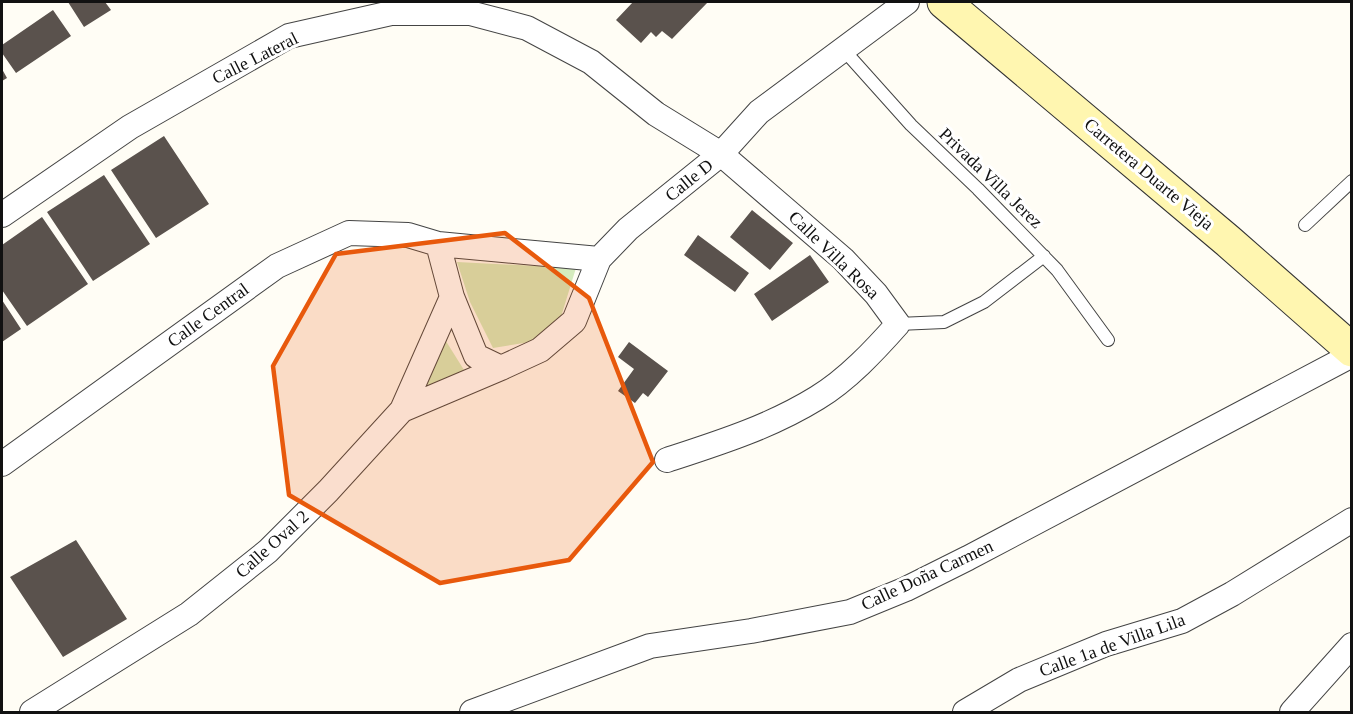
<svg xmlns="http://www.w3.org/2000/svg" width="1353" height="714" font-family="'Times New Roman',serif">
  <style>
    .green { fill: #d5ebbd }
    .building { fill: #5a524d }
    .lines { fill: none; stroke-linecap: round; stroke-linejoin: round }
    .service-casing { stroke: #444; stroke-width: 14 }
    .minor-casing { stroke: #444; stroke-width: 26 }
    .secondary-casing { stroke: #333; stroke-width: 35 }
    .service { stroke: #fff; stroke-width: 12 }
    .minor { stroke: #fff; stroke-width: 24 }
    .secondary { stroke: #fff6b0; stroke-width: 33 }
    .marked { fill: #e8590c; fill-opacity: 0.2; stroke: #e8590c; stroke-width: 4.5; stroke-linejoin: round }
    .labels { text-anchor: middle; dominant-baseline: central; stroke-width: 6; stroke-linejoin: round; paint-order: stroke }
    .street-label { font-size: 18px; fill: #111; stroke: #fff }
  </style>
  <rect width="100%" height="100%" fill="#fffdf5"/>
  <path class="green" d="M457,262L576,268L560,320L530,342L493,348L470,302Z
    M444,338L464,370L412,398Z"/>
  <path class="building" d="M68,2H105L111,10L84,27Z
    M633,2H708L672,39L662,31L656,37L651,32L641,43L616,20Z
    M53,10L71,36L16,73L2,53V45Z
    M2,69L7,78L2,81Z
    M164,136L209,204L156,238L111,170Z
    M104,175L150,244L93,281L47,212Z
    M752,210L793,243L770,270L730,237Z
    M42,217L88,284L27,326L2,290V245Z
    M698,235L749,273L735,292L684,255Z
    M810,255L829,282L772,321L754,294Z
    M2,300L21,329L2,342Z
    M629,342L668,371L648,397L643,393L635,403L618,391L634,369L618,357Z
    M76,540L127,619L63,657L10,577Z"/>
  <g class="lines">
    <g class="service-casing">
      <path id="service" d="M842,48L911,125L978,189L1057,270L1108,340
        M1305,225L1352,181
        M898,324L944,322L984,302L1044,256"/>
    </g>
    <g class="minor-casing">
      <path id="minor" d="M2,215L130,127L289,36L391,13H470L527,28L591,62L656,114L721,154L843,259L876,294L898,324C875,350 847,380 817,398C770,427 719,443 667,460
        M438,244L452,297L476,356L501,368L540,350L574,321L599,259
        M402,410L452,297
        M2,464L277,266L349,233L408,235L438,244L599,259L628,229L721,154L759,112L907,2
        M32,712L189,614L268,551L328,491L402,410L501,368
        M472,712L650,646L751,631L850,612L906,589L968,558L1352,355
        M965,712L1019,680L1106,644L1182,621L1232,594L1352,520
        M1292,712L1352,645"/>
    </g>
    <g class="secondary-casing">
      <path id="secondary" d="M944,2L1228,241L1352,350"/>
    </g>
    <use href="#service" class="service"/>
    <use href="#minor" class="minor"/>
    <use href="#secondary" class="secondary"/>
  </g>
  <path class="marked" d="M505,233L589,298L653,462L569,560L440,583L289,495L273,366L336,254Z"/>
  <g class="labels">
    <g class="street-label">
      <text transform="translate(255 58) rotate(-27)">Calle Lateral</text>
      <text transform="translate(1149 174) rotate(40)">Carretera Duarte Vieja</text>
      <text transform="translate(991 178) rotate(44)">Privada Villa Jerez</text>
      <text transform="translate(689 180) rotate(-39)">Calle D</text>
      <text transform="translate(834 255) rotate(44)">Calle Villa Rosa</text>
      <text transform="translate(208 315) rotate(-36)">Calle Central</text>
      <text transform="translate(272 544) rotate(-42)">Calle Oval 2</text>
      <text transform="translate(927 575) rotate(-25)">Calle Doña Carmen</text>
      <text transform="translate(1112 645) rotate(-20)">Calle 1a de Villa Lila</text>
    </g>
  </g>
  <rect width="1353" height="714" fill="none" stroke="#111111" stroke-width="6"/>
</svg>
